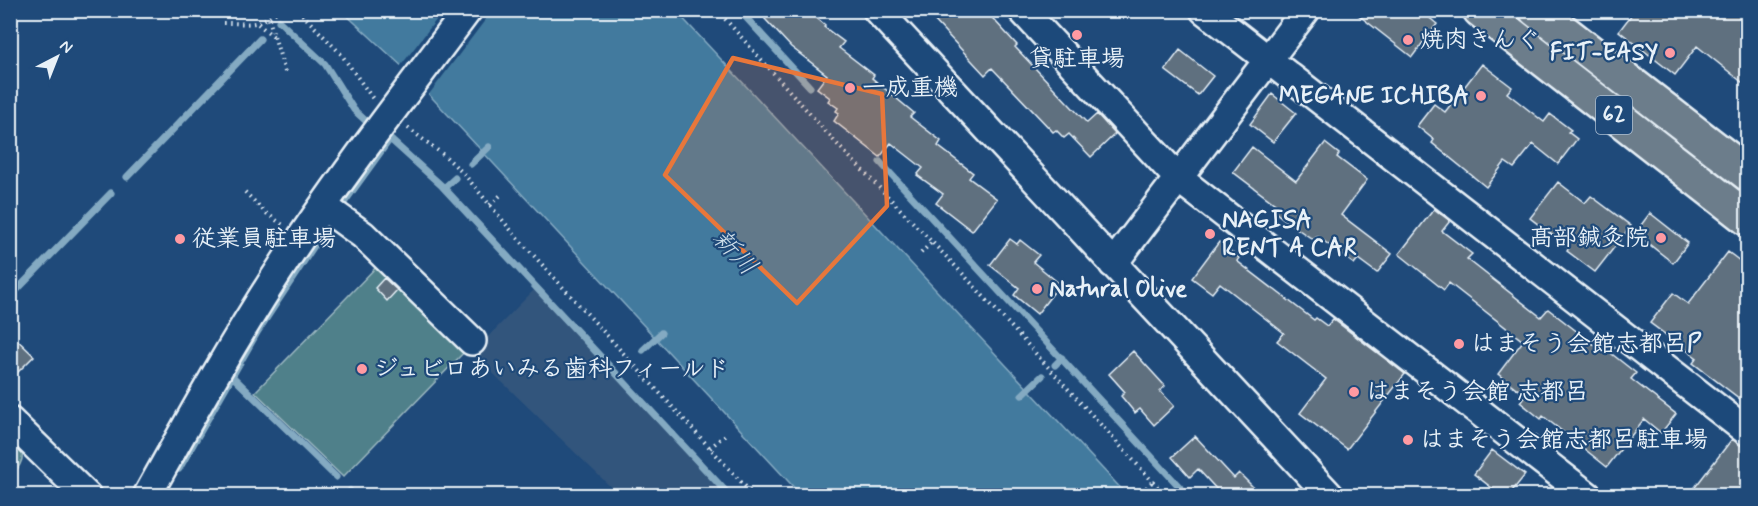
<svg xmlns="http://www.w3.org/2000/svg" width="1758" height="506" font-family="Mynerve,'Klee One',sans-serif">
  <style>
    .built { fill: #32557c }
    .green { fill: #50808a; stroke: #9cb8c1; stroke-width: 1.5 }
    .water { fill: #427a9e; stroke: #84aac2; stroke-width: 1.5 }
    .pier { fill: #1f4a7a }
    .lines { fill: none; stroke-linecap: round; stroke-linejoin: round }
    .stream { stroke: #84aac2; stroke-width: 7 }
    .building { fill: #5f707f; stroke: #e8f1f8; stroke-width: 1.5 }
    .minor-casing { stroke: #e8f1f8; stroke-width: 32 }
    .major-casing { stroke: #e8f1f8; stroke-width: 38 }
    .path { stroke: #e8f1f8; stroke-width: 4; stroke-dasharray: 1.5 4.5; stroke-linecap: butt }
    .minor { stroke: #1f4a7a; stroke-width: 27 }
    .major { stroke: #6c7d8b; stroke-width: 33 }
    .marked { fill: #e8773b; fill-opacity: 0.2; stroke: #e8773b; stroke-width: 4.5; stroke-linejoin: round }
    .poi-dot { fill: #ff9aa2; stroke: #1f4a7a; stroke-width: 2 }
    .labels { text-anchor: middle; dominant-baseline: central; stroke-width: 4.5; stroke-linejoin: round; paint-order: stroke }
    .shield { fill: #1f4a7a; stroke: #acbfd2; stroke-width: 1.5 }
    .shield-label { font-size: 22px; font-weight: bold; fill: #e8f1f8 }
    .poi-label { font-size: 24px; font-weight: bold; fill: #e8f1f8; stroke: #1f4a7a; text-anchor: start }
    .water-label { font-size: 26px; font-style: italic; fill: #cfdfea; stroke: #1f4a7a }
  </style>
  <rect width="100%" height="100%" fill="#1f4a7a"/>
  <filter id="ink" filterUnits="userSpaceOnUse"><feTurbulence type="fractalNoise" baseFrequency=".0167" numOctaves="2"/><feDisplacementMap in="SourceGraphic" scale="12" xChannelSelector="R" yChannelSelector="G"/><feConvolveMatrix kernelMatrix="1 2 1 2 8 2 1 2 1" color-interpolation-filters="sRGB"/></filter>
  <g filter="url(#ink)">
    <path class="built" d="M535,289L727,495H619L472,353Z"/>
    <path class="green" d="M381,262L469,347L343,477L255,392Z
      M10,428C24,447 29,458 11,477Z"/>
    <path class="water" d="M342,11H676L1127,495H801L480,149L405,69Z"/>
    <path class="pier" d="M443,11H492L427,97L399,68Z"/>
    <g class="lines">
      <path class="stream" d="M739,10L810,87
        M279,21L325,64L354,110L367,122
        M880,162L1188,496
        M471,164L489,147
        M127,177L260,39
        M444,188L455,178
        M341,207L390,139L442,186L730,496
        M10,297L111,193
        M643,350L661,333
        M1055,365L1062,358
        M232,376L336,477
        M1022,395L1042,376
        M179,469L258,331L329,223
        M350,491L355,496"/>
    </g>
    <path class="building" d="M774,10H807L825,25L824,27L844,42L839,48L874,75L872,78L914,113L910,117L941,141L938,146L973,173L969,178L997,199L972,231L936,203L943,194L917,175L923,168L891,143L880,157L834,121L839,113L836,111L838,108L828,101L830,98L817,88L827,75L791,47L765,19Z
      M943,10H985L1017,45L1015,47L1087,123L1097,114L1115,134L1091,157L1069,134L1064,138L1056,130L1053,132L992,68L985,75L933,19Z
      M1352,10H1420L1437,24L1412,57Z
      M1635,10H1748V87L1697,46L1675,75L1619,31Z
      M1180,50L1213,76L1198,95L1165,70Z
      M1482,64L1512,87L1507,93L1544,122L1550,114L1571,130L1568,132L1577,139L1558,164L1533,144L1514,168L1505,162L1486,187L1432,143L1434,140L1417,126L1434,104L1445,112Z
      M1272,94L1296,113L1273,142L1250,124Z
      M1325,143L1339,154L1337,157L1367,180L1341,215L1392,254L1377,273L1358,259L1354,264L1317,236L1314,240L1293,226L1275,212L1279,207L1233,172L1252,147L1296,181Z
      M1558,182L1585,203L1591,196L1631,226L1595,272L1567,251L1569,248L1530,218Z
      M1434,209L1450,221L1442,231L1472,254L1467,259L1541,317L1548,309L1606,354L1608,351L1636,373L1631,379L1676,414L1661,433L1644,419L1607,467L1543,416L1541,419L1520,402L1525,395L1498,374L1523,341L1449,283L1444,290L1399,254Z
      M1650,213L1688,243L1673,263L1635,233Z
      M1010,239L1017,244L1020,240L1039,255L1033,262L1060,284L1037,314L1014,295L1019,288L990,265Z
      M1219,242L1239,258L1237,261L1314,320L1316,318L1327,326L1333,319L1405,374L1347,449L1300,413L1326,379L1277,341L1284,333L1220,283L1212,293L1192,278Z
      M1728,252L1748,267V405L1693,363L1697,358L1650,323L1673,293L1688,304Z
      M384,278L397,290L387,301L375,288Z
      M10,333L34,356L10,380Z
      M1133,351L1165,386L1160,391L1174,406L1154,425L1140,409L1135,413L1121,396L1125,392L1109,374Z
      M1195,436L1234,478L1239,473L1261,495H1215L1219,492L1198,469L1190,477L1172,457Z
      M1732,439L1748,449V480L1735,495H1689Z
      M1492,450L1525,475L1509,495H1501L1474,474Z"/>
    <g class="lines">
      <g class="minor-casing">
        <path id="minor" d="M877,10L1330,496
          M1022,10L1178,178L1588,496
          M1204,10L1748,432
          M323,206L363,235L472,341
          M1113,264L1306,10
          M10,421L87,496
          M147,496C192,415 237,334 288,257C344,172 407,92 468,10"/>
      </g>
      <g class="major-casing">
        <path id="major" d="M1480,10L1748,219
          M1536,10L1748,174"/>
      </g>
      <path class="path" d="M298,10L341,54L373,99
        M717,10L836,143L963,274L1166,496
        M269,19L285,72
        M223,23C251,23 256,28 279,10
        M258,24L274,37
        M408,128L445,156L464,174L515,235L754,496
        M245,192L266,213L283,225
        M490,205L503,193
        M921,253L932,242
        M710,448L726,434
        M1142,492L1153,481"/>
      <use href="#minor" class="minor"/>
      <use href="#major" class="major"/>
    </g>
  </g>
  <path class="marked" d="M733,58L882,94L887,206L797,303L665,175Z"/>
  <g class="poi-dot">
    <circle cx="1077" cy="35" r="6"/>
    <circle cx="1408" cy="40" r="6"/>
    <circle cx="1670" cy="53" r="6"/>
    <circle cx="850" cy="88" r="6"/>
    <circle cx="1481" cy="96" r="6"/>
    <circle cx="1210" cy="234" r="6"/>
    <circle cx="1661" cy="238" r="6"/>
    <circle cx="180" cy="239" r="6"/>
    <circle cx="1037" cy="289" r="6"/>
    <circle cx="1459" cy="344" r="6"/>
    <circle cx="362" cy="369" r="6"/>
    <circle cx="1354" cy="392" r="6"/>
    <circle cx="1408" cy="440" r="6"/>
  </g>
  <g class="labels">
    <rect class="shield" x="1596" y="96" width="36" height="38" rx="4.5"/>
    <g class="shield-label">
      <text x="1614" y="115">62</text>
    </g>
    <g class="poi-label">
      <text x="1420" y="40">焼肉きんぐ</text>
      <text x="1658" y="53" text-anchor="end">FIT-EASY</text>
      <text x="1077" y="59" text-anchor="middle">貸駐車場</text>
      <text x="862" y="88">一成重機</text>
      <text x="1469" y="96" text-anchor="end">MEGANE ICHIBA</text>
      <text x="1222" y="220">NAGISA<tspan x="1222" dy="28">RENT A CAR</tspan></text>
      <text x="1649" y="238" text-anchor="end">髙部鍼灸院</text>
      <text x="192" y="239">従業員駐車場</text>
      <text x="1049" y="289">Natural Olive</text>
      <text x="1471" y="344">はまそう会館志都呂P</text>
      <text x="374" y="369">ジュビロあいみる歯科フィールド</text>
      <text x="1366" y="392">はまそう会館 志都呂</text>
      <text x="1420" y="440">はまそう会館志都呂駐車場</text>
    </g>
    <g class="water-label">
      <text transform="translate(734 253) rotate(47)">新川</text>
    </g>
  </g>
  <rect width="1758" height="506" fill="none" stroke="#1f4a7a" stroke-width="36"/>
  <rect x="18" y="18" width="1722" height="470" fill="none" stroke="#e8f1f8" stroke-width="2" filter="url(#ink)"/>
  <g transform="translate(57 57) rotate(42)" stroke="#1f4a7a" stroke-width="4.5" paint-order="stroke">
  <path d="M0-4.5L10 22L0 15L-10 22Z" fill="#e8f1f8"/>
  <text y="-9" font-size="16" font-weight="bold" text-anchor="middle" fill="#e8f1f8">N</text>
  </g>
</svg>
